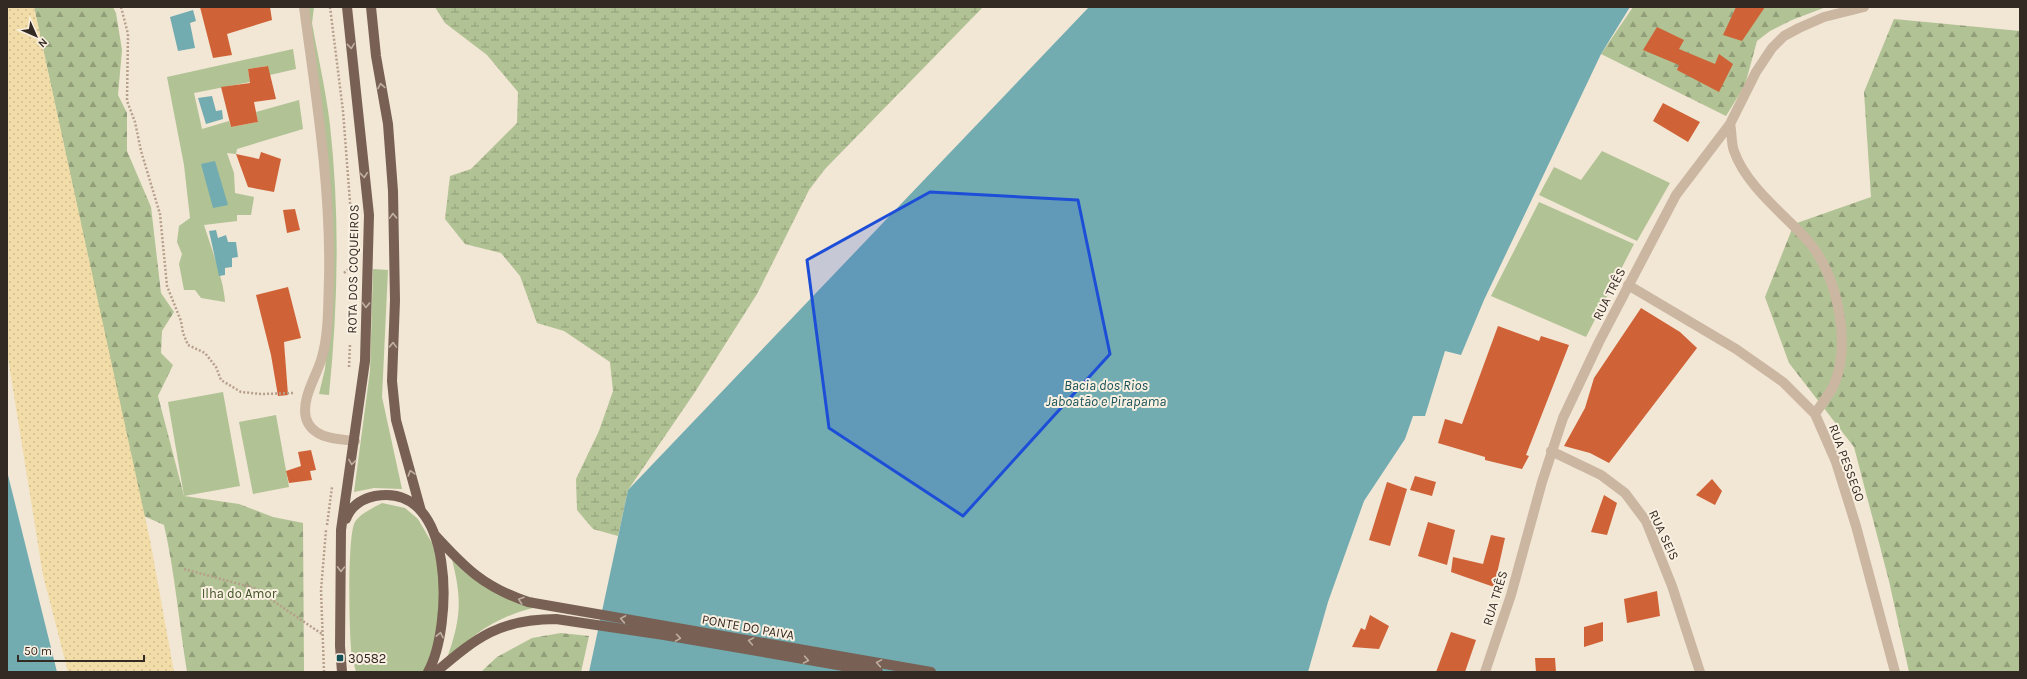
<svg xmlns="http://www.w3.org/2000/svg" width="2027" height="679" font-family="Karla,sans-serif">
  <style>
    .green { fill: #b1c294 }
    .forest { fill: url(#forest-firs) }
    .wetland { fill: url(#wetland-marsh) }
    .sand { fill: url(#sand-dots) }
    .water { fill: #72acb1 }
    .building { fill: #cf6236 }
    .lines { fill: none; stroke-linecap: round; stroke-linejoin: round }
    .path { stroke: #b7a08b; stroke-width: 2.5; stroke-dasharray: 2 2; stroke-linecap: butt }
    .minor { stroke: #cbb6a1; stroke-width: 10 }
    .primary { stroke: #786154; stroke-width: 10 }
    .oneway { stroke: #c0b0a2 }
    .marked { fill: #1d4ed8; fill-opacity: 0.2; stroke: #1d4ed8; stroke-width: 3; stroke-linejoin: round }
    .poi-dot { fill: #175158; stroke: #faf0e1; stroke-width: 1.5 }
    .labels { text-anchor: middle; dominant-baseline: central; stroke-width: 4; stroke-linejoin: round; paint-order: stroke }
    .street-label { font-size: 13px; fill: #342a24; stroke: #faf0e1 }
    .park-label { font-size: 13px; fill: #415426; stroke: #faf0e1 }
    .poi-label { font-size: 13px; fill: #342a24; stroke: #faf0e1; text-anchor: start }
    .water-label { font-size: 14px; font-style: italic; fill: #175158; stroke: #faf0e1 }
  </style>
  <defs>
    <pattern id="forest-firs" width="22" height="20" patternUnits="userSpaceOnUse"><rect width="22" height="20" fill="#b1c294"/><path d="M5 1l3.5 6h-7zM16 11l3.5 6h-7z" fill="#919e79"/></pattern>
    <pattern id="wetland-marsh" width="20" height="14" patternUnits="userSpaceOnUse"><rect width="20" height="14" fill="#b1c294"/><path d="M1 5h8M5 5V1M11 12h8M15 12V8" fill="none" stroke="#919e79"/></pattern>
    <pattern id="sand-dots" width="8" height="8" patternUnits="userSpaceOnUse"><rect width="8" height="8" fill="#f2dca8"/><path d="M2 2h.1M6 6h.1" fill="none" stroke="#d0bd90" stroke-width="1.8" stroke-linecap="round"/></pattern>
  </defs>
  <rect width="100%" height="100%" fill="#f2e6d5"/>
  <path class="green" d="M306,7H314L312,23C318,57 326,91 330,125C340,216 338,305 329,395L319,394L325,369L333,276Z
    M293,49L296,69L270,75L267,66L248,69L250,82L194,93L202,129L229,121L231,127L258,122L256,112L299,100L303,129L237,149L236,154L227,153L234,173L235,193L254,197L251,215H237V221L204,225C211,247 224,281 225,302L201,298L195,290H184L179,264L182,254L177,242L179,226L190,218L184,165L167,77Z
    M1602,151L1670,183L1637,241L1539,195L1554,167L1581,180Z
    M1539,202L1634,244L1586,337L1491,296Z
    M373,269L388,270L382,397L402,489L374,488L354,492L370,371Z
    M223,392L240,486L184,496L168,402Z
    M276,415L289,487L253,494L239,422Z
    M382,503L405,508L418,519L432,543L439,570L446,605L428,672H356C355,667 353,662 352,657C349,638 347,535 355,522C361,513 373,508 382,503Z
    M449,548C479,572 497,588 534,598L533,608C494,618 475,633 446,661C463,614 462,596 449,548Z"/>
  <path class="forest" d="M34,7H113L116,13L122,50L118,95L127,113V151L151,207L161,293L174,312L162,331L161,353L173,365L158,396L184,496L239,504L273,517L303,523L304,672H187C179,623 175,573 164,525L144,516Z
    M1633,7H1826L1792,20L1770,31L1757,41L1745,85L1726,116L1601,54Z
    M1894,19L2020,31V672H1909L1889,581L1854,447L1789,363L1765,297L1794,224L1871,197L1864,92Z
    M561,633L589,636L581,672H481L497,657L532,638Z"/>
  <path class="wetland" d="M435,7H983L825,169L809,190L757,294L695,392L628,490L618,536L593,529L577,510L576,479L599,431L613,391L610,362L564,331L537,323L520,276L501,253L465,244L445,219L450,176L471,169L517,123L518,92L487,55L445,23Z"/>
  <path class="sand" d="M7,7H34L150,540L174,672H68L43,575L7,352Z"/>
  <path class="water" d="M1089,7H1630L1601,54L1484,300L1461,355L1445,351L1425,416H1413L1405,439L1364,501L1328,602L1308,672H589L628,490Z
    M193,10L196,21L190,23L195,48L178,51L170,17Z
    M212,96L216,111L222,110L223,119L206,124L198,98Z
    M215,161L228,205L213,208L201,164Z
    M216,230L218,238L226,235L228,242H236L238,257L232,258V267L225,268V275L219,276L209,231Z
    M7,471L57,672H7Z"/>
  <path class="building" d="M200,7H270L272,20L227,34L232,55L213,58Z
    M1736,7H1765L1742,41L1723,35Z
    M1657,27L1684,40L1679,49L1715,64L1719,54L1733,64L1719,92L1677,70L1679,65L1643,50Z
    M268,66L276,99L254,102L258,122L231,127L221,87L250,83L248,69Z
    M1663,103L1700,122L1688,142L1653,121Z
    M261,152L281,159L274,192L248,187L236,154L259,159Z
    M295,209L300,230L287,233L283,210Z
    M288,287L301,338L284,342L288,395L278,396L271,355L256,295Z
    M1641,308L1680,332L1697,348L1609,463L1590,453L1564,446L1585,408L1594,378Z
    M1498,326L1539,341L1541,336L1569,345L1526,455L1529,456L1522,469L1485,460V457L1438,443L1445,419L1462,424Z
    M311,450L316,470L310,471L312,480L289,483L286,471L301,466L298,452Z
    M1415,476L1436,482L1432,496L1410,490Z
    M1712,479L1722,491L1715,505L1696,495Z
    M1387,482L1407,489L1390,546L1369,540Z
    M1604,495L1617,503L1607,535L1591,532Z
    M1428,522L1455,530L1447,565L1418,556Z
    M1491,535L1505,538L1494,587L1451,572L1453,557L1483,564Z
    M1657,591L1660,616L1627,623L1624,599Z
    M1370,615L1389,626L1379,649L1352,647L1361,628L1365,630Z
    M1603,622V641L1584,647V627Z
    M1451,632L1476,640L1465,672H1436Z
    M1535,658H1555L1556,672H1536Z"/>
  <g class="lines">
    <path class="path" d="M121,7L128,34L127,101L135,122L141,151L160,214L167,286L181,321L183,333L188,345L205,353L216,367L221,380L241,392L261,394L294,393
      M330,7L343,111L353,241
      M344,273L354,264
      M349,367L350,344
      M327,525L332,487
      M184,569L254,588L322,634
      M324,672L321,590L326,530"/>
    <path class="minor" d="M304,7C316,97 331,187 329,279C328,304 329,332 322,357C317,376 301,398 306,418C312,439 338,439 355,441
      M1730,124C1732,132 1731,143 1734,151C1746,186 1785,215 1809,242C1838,276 1853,348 1832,389C1827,397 1820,406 1815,414
      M1628,285L1736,349L1783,382L1815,414L1836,462L1856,526L1895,672
      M1551,451L1601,475L1625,493L1646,521L1672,586L1700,672
      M1485,672L1511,595L1542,482L1563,418L1599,342L1676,195L1730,124L1756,72L1772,48L1784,36L1799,28L1824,17L1864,7"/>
    <path class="primary" d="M371,7L376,56L388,124L393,191L395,300L392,381L396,420L421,511
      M346,519C351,506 361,499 375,496C456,481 453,627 428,672
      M435,535C466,569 484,587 528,602L931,672
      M342,672L340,646L341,530L365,361L369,215L347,7
      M436,672C477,637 500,619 556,619L664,635L878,672"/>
  </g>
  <defs><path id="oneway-chevron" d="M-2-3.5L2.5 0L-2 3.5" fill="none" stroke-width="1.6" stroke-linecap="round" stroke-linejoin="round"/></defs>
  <g class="oneway">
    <use href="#oneway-chevron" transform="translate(351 46) rotate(84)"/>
    <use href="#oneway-chevron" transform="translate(381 86) rotate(-100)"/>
    <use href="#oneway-chevron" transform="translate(364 175) rotate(84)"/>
    <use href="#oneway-chevron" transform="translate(393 216) rotate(-92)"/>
    <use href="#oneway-chevron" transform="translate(366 305) rotate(92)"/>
    <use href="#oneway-chevron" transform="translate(393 345) rotate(-88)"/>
    <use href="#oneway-chevron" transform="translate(352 462) rotate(99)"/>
    <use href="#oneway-chevron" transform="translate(411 473) rotate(-106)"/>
    <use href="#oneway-chevron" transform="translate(341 569) rotate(91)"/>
    <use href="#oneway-chevron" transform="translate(521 600) rotate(-161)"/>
    <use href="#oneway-chevron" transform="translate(623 619) rotate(-170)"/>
    <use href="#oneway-chevron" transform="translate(440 635) rotate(-78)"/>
    <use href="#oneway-chevron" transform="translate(678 638) rotate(9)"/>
    <use href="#oneway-chevron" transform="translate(751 641) rotate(-170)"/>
    <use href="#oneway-chevron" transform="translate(806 660) rotate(10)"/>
    <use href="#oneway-chevron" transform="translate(879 663) rotate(-170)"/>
  </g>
  <path class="marked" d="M930,192L1078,200L1110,354L963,516L829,428L807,260Z"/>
  <rect class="poi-dot" x="336" y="654" width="8" height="8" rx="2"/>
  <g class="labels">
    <g class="street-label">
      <text transform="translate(353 269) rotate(-89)">ROTA DOS COQUEIROS</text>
      <text transform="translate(1609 294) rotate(-63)">RUA TRÊS</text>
      <text transform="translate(1847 463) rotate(70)">RUA PESSEGO</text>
      <text transform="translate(1664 535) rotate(65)">RUA SEIS</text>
      <text transform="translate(1495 598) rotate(-73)">RUA TRÊS</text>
      <text transform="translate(748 627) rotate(10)">PONTE DO PAIVA</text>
    </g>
    <g class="park-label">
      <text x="239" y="593">Ilha do Amor</text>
    </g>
    <g class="poi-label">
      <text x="348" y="658">30582</text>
    </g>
    <g class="water-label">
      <text x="1106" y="385">Bacia dos Rios<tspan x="1106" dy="16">Jaboatão e Pirapama</tspan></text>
    </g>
  </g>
  <rect width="2027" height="679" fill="none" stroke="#342a24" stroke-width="16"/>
  <g transform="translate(36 36) rotate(135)" stroke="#faf0e1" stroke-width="3" paint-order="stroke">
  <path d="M0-3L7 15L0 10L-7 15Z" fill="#342a24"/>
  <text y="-6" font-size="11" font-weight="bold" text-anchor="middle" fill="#342a24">N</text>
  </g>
  <path d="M18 655v6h126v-6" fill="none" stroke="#342a24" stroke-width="2"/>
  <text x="24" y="655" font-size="12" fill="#342a24" stroke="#faf0e1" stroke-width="3" paint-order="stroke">50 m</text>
</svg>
